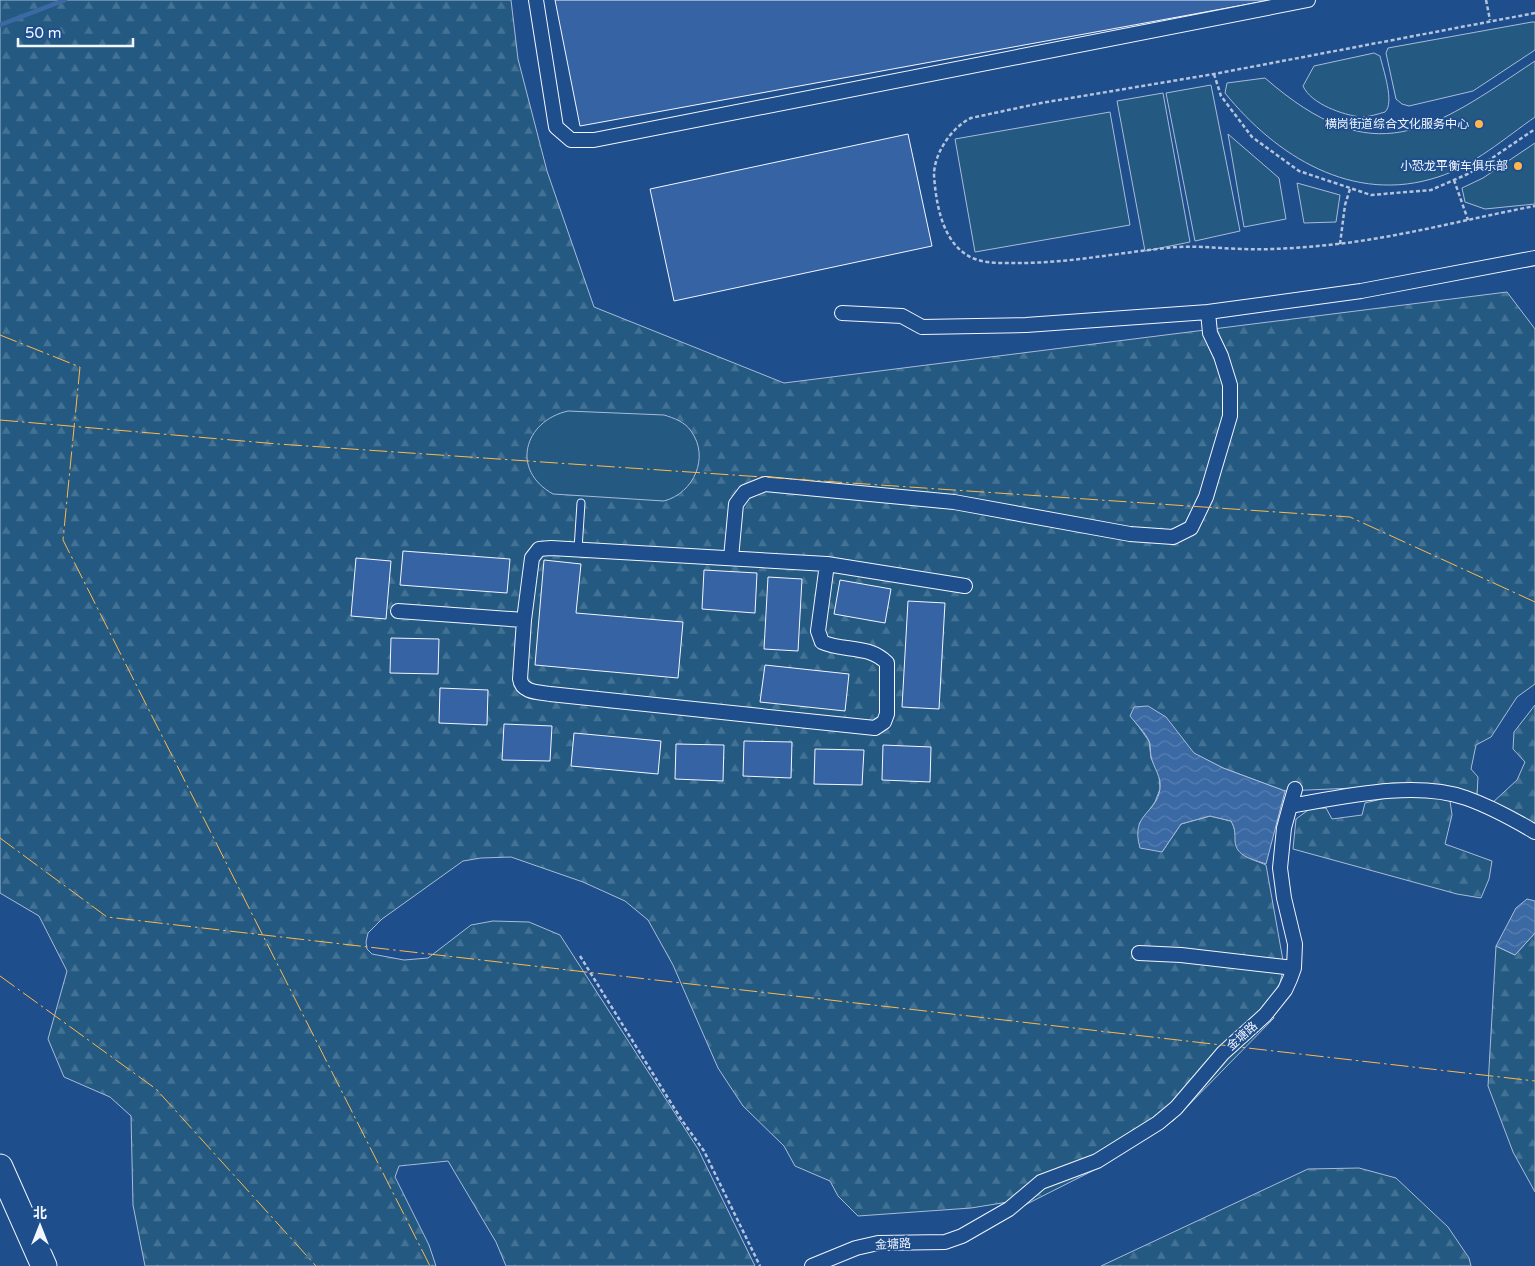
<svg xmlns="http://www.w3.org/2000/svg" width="1535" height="1266" font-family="'Varela Round','Noto Sans SC',sans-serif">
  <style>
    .forest { fill: url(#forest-firs); stroke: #a8bbd7 }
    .pitch { fill: #245a82; stroke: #a8bbd7 }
    .water { fill: url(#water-waves); stroke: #a8bbd7 }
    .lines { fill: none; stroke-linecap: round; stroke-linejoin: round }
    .stream { stroke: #3b69a3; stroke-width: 4.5 }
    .building { fill: #3563a3; stroke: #f2f6ff }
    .service-casing { stroke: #f2f6ff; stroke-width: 9 }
    .minor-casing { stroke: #f2f6ff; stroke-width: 16 }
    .motorway-casing { stroke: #f2f6ff; stroke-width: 27 }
    .path { stroke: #b3c4dc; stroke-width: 2.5; stroke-dasharray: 4 2.5; stroke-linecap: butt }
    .service { stroke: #1f4e8c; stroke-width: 7 }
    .minor { stroke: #1f4e8c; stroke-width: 14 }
    .motorway { stroke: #1f4e8c; stroke-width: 25 }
    .power { stroke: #ffb74d; stroke-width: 1; stroke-dasharray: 18 4 2.5 4; stroke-linecap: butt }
    .poi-dot { fill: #ffb74d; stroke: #1f4e8c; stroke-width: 2 }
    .labels { text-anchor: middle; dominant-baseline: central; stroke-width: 4; stroke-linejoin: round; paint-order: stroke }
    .poi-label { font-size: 12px; fill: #f2f6ff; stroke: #1f4e8c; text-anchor: end }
    .street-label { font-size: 12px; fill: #f2f6ff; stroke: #1f4e8c }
  </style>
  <defs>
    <pattern id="forest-firs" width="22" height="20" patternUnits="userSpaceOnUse" patternTransform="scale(1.25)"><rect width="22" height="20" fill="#245a82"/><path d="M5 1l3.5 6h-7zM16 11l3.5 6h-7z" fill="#447295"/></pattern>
    <pattern id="water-waves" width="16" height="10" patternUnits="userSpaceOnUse" patternTransform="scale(1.25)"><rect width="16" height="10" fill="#3b69a3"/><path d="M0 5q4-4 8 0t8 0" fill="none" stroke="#587fb1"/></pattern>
  </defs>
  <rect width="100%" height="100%" fill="#1f4e8c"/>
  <path class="forest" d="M0,0H511L518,59L547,171L594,307L784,383L1507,292L1535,329V684L1517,697L1491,737L1476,745L1471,769L1478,777L1477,796L1429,784L1393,783L1354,788L1285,791L1223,768L1193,753L1181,739L1131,716L1149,741L1151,758L1159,774L1160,789L1155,802L1139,824L1162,852L1181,824L1210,816L1231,821C1235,828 1235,832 1236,841C1237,857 1253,859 1266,865L1284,966L1280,983L1268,1006L1274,1018L1174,1120L1104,1165L1015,1210L1008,1202L971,1208L858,1216L838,1196L830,1181L795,1166L784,1146L743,1106L718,1068L673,965L648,920L625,901L583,882L511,857L481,858L463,861L382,919L368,933L366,942L367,949L372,954L404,960L428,958L471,925L493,921L529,922L560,935L698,1149L755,1266H506L496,1242L448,1161L399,1166L395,1177L429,1245L436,1266H145L133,1205L131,1116L110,1097L64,1077L48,1039L67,971L39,916L0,893Z
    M1535,705V824L1491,804L1517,780L1525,762L1513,749L1514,732Z
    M1427,796L1450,801L1452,815L1445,844L1492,861L1489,879L1481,898L1457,894L1293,849L1296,819L1311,808H1326L1332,819L1362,815L1365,803L1390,797Z
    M1535,933V1192L1513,1152L1488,1086L1496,946L1515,955Z
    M1359,1168L1396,1178L1448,1227L1469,1258L1471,1266H1101L1308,1169Z"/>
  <path class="pitch" d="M1532,22H1535V50L1473,91L1409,106L1402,104L1396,99L1386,53L1388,48Z
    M1374,53L1380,56C1383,69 1395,103 1385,112C1378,114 1369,117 1361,117C1343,115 1311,104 1303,86L1314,66Z
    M1535,61V117C1505,138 1473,166 1438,177C1353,205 1276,156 1225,93L1227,83L1265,78C1375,174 1430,131 1535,61Z
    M1211,85L1240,231L1195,241L1166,93Z
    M1163,93L1190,242L1145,251L1117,101Z
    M1110,112L1130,225L975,252L955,139Z
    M1228,134L1279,178L1286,219L1244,227Z
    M1535,143V204L1485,209L1465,202L1462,188L1483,178Z
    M1297,183L1340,195L1336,222L1304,223Z
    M568,411L664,415C674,418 685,422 691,431C710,457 694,493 664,501L553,494C510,470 524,421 568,411Z"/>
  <path class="water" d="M1148,706L1166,717L1194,753L1223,768L1285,791L1266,864C1253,859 1236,857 1235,841C1235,832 1235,828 1231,821L1210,816L1181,824L1162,852L1140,848C1130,813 1156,815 1160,789C1162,777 1153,767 1151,756C1150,751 1151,745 1149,741C1145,732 1136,724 1130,716L1134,707Z
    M1527,899L1535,901V933L1515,955L1496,946L1516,908Z"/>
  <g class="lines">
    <path class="stream" d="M0,25L65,0"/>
  </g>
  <path class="building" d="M555,0H1271L580,126Z
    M908,134L932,246L674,301L650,189Z
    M403,551L510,559L507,593L400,585Z
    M356,558L391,561L386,619L351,616Z
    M544,560L581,564L576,613L683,622L678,678L535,665Z
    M704,570L757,573L755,613L702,609Z
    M768,577L802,579L798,651L764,649Z
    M840,580L891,589L885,623L834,614Z
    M908,601L945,603L939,709L902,707Z
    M391,638L439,639L438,674L390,673Z
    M765,665L849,674L845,711L760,702Z
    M440,688L488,690L487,725L439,723Z
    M504,724L552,726L550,761L502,760Z
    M574,733L661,741L658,774L571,766Z
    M744,741L792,742L791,778L743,776Z
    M676,744L724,745L723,781L675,779Z
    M883,745L931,747L930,782L882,780Z
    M815,749L864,750L862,785L814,784Z"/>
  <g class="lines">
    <g class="service-casing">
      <path id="service" d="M578,549L581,503"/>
    </g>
    <g class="minor-casing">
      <path id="minor" d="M536,0L556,127L571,140H594L1308,0
        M842,313L902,316L922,327L1026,325L1208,312
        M731,558L736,504L745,492L765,484L954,502L1130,534L1173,537L1191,528L1206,497L1230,416V385L1221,356L1210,333L1208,312L1361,291L1535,258
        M827,564L965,586
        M398,611L524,620L520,679C522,693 539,692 550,694L875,728L884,722L887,714V663C868,644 844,652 822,642L818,631L827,564L551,548L539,549L532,558L524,620
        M1290,806L1295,789
        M1139,953L1181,955L1294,968
        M812,1266L856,1248L878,1243L945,1242L962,1236L1009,1209L1041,1182L1097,1161L1158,1123L1176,1108L1223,1053L1265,1015L1285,990L1290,979L1294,968L1295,944L1284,898L1280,868L1284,828L1290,806C1343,797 1414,780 1466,798C1489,806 1513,819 1535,832"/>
    </g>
    <g class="motorway-casing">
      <path id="motorway" d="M0,1167L44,1266"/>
    </g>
    <path class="path" d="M1486,0L1490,20
      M1535,13L1214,74L1041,103L971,118C952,127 934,153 934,175C936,205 943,247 975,259C989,264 1005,263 1020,263C1069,263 1117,253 1166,248C1191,245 1215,248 1241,249C1270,250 1299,248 1328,245C1398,238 1466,219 1535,206
      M1214,74L1221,96L1252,137L1299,171L1371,195L1431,190L1470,173L1535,129
      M1454,180L1468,220
      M1340,244L1345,205L1350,189
      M580,956L681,1119L704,1151L760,1266"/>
    <use href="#service" class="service"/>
    <use href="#minor" class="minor"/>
    <use href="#motorway" class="motorway"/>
    <path class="power" d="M0,335L80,367L63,540L430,1266
      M0,420L278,444L1350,517L1535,602
      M0,838L107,917L1535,1081
      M0,976L156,1089L316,1266"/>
  </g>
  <g class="poi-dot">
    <circle cx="1479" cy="124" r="5"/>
    <circle cx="1518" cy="166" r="5"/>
  </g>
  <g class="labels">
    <g class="poi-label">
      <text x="1469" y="124">横岗街道综合文化服务中心</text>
      <text x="1508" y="166">小恐龙平衡车俱乐部</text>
    </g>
    <g class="street-label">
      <text transform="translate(1242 1036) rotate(-42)">金塘路</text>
      <text transform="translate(893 1244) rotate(-3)">金塘路</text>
    </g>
  </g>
  <g transform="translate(40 1226)" stroke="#1f4e8c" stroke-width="4" paint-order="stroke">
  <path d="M0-4L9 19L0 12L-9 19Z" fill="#f2f6ff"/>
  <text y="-8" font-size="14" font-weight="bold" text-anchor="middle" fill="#f2f6ff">北</text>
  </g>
  <path d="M18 38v8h115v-8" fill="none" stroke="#f2f6ff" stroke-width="2.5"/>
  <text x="25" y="38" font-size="15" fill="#f2f6ff" stroke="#1f4e8c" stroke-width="4" paint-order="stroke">50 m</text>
</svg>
